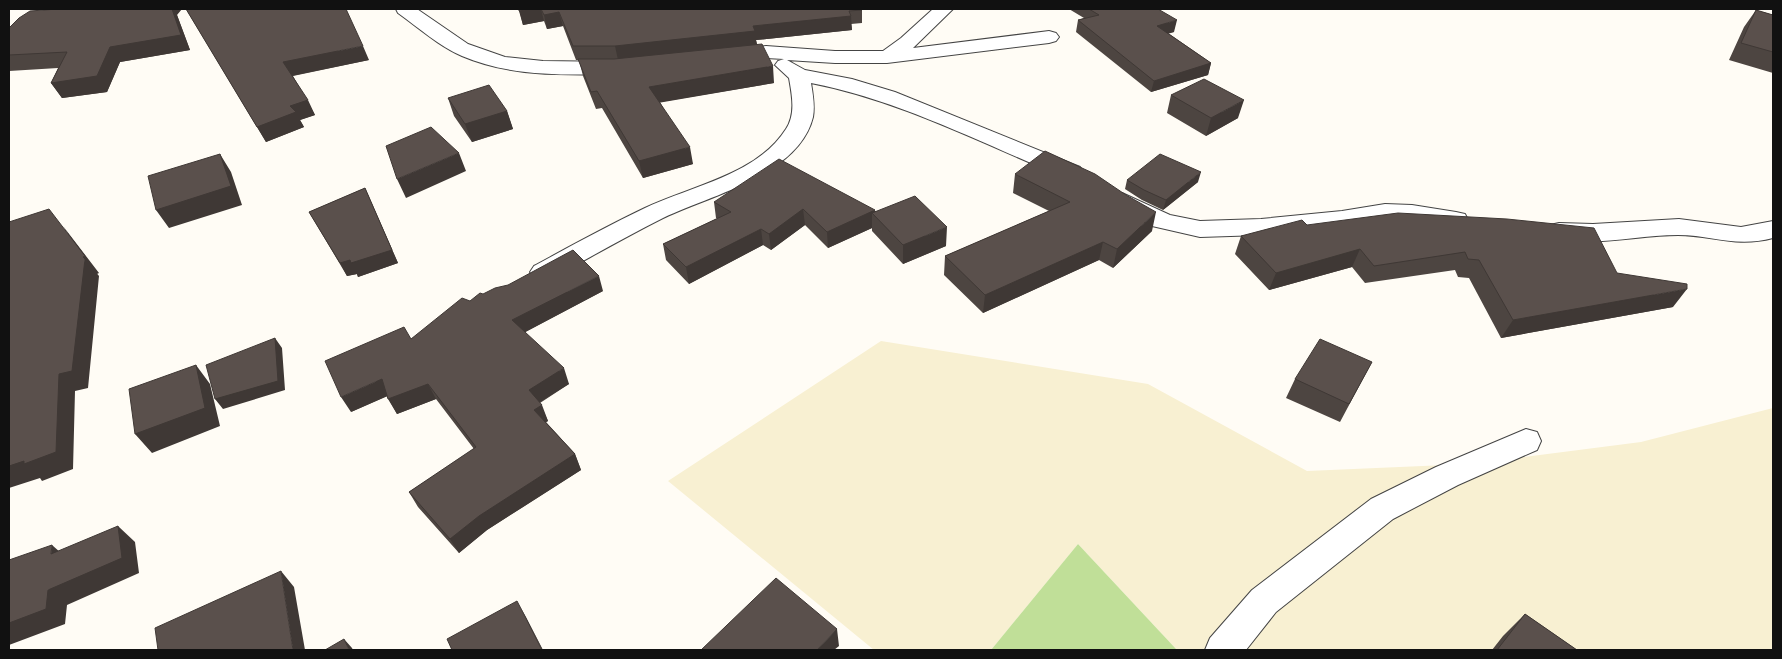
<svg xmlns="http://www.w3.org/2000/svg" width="1782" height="659" font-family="'PT Serif',serif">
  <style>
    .farmland { fill: #f8f0d2 }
    .forest { fill: #c0df98 }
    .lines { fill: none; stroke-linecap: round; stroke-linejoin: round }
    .minor-casing { stroke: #444; stroke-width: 2 }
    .minor { fill: #fff; fill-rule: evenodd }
    .wall { fill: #4d4541 }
    .shaded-wall { fill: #3f3835 }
    .building { fill: #5a504c; stroke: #3f3835 }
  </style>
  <rect width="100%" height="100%" fill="#fffcf5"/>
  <path class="farmland" d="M881,341L1148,384L1307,471L1469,464L1641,442L1773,408V650H1177L1078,544L991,650H874L668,481Z"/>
  <path class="forest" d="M1078,544L1177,650H991Z"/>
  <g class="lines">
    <g class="minor-casing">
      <path id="minor" d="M396,9H417L468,44L505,57L543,61L618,62L625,64L628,68L625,72L618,74C566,75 511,77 462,56C439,46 419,28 398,13Z
        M933,9H953L913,48L1049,31L1056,33L1059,37L1056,41L1049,43L887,63H835L787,60L805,70L852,79L895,92L1080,167L1084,172L1080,177L1072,179L1064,177C981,143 899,100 811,83C813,95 815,106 813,117C799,175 709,196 663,218C625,237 589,258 552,278L543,281L534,278L530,272L534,266C571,246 607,226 645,208C691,186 757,175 786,129C796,114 792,95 789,78L775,65L778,61L784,59L766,58L728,63L721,61L718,57L721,53L766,46L835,51H883L901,38Z
        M1122,193L1170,215L1200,221L1261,219L1342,211L1385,204L1412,205L1456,212L1465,214L1468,220L1465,226L1456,228L1412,221L1381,220L1351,226L1261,235L1200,237L1152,226L1114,206L1110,201L1114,196Z
        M1679,219L1741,227L1773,221V238C1735,248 1713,235 1678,235C1636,235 1591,248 1550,237L1547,231L1550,225L1559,223L1593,224Z
        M1526,429L1537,432L1541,441L1537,450L1458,485L1393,519L1276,612L1246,650H1205L1210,638L1252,590L1371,499L1436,467Z"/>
    </g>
    <use href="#minor" class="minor"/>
  </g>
  <path class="wall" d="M186,9L369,60L293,76L315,115L300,120L304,127L266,142Z
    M519,9L862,10V23L851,24L852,30L756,40L757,44L774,83L660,102L693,164L643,178L602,108L596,109L583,76L579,60H576L563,26L547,29L544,21L523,25Z
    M1069,9H1158L1174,32L1168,33L1211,63L1208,75L1151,92L1076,32L1078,20L1084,18Z
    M1756,10L1773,15V73L1729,60L1744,27Z
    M177,15L190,50L120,62L107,92L62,98L51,83L58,68L9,71V28Z
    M1171,95L1238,118L1206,136L1167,113Z
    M448,98L507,111L513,129L472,142L454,116Z
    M1015,174L1152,231L1113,268L1099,260L983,313L944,275L945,256L1049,211L1013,193Z
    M1127,180L1198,182L1163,210L1142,200L1125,189Z
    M365,188L398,263L358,277L357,274L347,276L309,212Z
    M714,202L876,211L946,246L903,264L872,231V228L828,248L805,225L771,250L763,245L689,284L666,260L663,244L718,218H716Z
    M1307,225L1617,273L1673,307L1501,338L1469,278L1458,277L1455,270L1365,283L1352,267L1269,290L1235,254L1241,236Z
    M603,291L525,332L569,384L540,403L548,421L546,422L575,454L581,470L487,530L459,553L418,507L409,492L474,449L436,399L397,414L387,396L351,412L411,339L483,294Z
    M1372,362L1340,422L1286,398L1295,379Z
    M1525,614L1577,650H1492L1503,636Z"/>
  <path class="shaded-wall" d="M169,9H182L177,15L190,50L120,62L107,92L62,98L51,83Z
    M532,9H541L544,21L523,25L519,11Z
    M559,12L563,26L547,29L544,15Z
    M851,16L852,30L756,40L757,45L618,60L615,46L753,26Z
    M1177,20L1174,32L1154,38L1157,26Z
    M363,46L369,60L291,76L283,62Z
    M1211,63L1208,75L1151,92L1154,81Z
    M773,66L774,83L652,104L649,87Z
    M308,100L315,115L300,120L304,127L266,142L257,127L290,106Z
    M1244,100L1238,118L1206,136L1211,118Z
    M507,111L513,129L472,142L465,124Z
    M690,147L693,164L643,178L639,161Z
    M459,153L466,171L406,198L397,179Z
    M220,154L231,172L242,205L169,228L156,210Z
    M1201,172L1198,182L1163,210L1166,200Z
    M365,188L398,263L358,277L357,274L347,276L340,263Z
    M803,209L805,225L771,250L769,234Z
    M875,210L876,217L872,213V228L828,248L827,232Z
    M1156,212L1152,231L1113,268L1117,249Z
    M63,226L99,273L97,274L83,257Z
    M947,227L946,246L903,264V245Z
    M761,229L763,245L689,284L686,267Z
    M1103,242L1099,260L983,313L985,295Z
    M1360,249L1352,267L1269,290L1276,273Z
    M85,259L99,276L88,388L75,391L73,469L42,481L40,478L9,488V466L59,374Z
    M599,276L603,291L518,336L512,320Z
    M1687,289L1673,307L1501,338L1513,320Z
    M275,338L282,348L285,390L223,409L215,399Z
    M196,365L210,384L220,426L152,453L135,434Z
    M564,368L569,384L535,405L529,390Z
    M382,379L390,395L351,412L341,397Z
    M428,384L436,399L397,414L388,399Z
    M542,405L548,421L541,425L534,410Z
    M575,454L581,470L487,530L459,553L450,539L479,516Z
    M118,526L135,542L139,573L67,605L65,624L9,645V623L48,590Z
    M52,545L70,561L51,554Z
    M281,571L294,587L305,650H293Z
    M517,601L526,617L543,650H542Z
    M837,629L839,646L834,650H817Z
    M344,639L352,648L353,650H349Z"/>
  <path class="building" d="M58,9H172L181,35L110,47L97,76L51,83L67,52L9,55V28L19,18L30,11Z
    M186,9H346L363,46L283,62L308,100L290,106L296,112L257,127Z
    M519,9H532L519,11Z
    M541,9H861L862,10L849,11L851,16L753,26L755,31L615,46H573L559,12L544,15Z
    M1089,9H1158L1177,20L1157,26L1211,63L1154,81L1078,20L1099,15Z
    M1756,10L1773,15V52L1741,43Z
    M762,44L773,66L649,87L690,147L639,161L597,91L591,92L578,59H614Z
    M1204,79L1244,100L1211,118L1171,95Z
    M489,85L507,111L465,124L448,98Z
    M431,127L459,153L397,179L386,146Z
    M1045,151L1095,174L1126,195L1156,212L1117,249L1103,242L985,295L945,256L1070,202L1015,174Z
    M220,154L231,186L156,210L148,176Z
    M1160,154L1201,172L1166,200L1144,190L1127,180Z
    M779,159L875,210L827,232L803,209L769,234L761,229L686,267L663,244L731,212L714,202Z
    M365,188L392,250L351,263L350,260L340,263L309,212Z
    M915,196L947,227L903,245L872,213Z
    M49,209L85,256L83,257L85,259L72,371L59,374L56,452L24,464V461L9,466V222Z
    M1398,213L1507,219L1594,228L1617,273L1687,284V289L1513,320L1479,260L1468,259L1465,252L1374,266L1360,249L1276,273L1241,236L1302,220L1307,225Z
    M573,250L599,276L512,320L564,368L529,390L542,405L534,410L575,454L479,516L450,539L409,492L476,447L428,384L388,399L382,379L341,397L325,361L404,327L411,339L462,298L470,301L480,293L483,294L495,288L508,285Z
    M275,338L278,381L215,399L206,365Z
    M1320,339L1372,362L1349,404L1295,379Z
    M196,365L205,408L135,434L129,389Z
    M118,526L122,558L48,590L46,609L9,623V560L52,545L51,554Z
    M281,571L293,650H158L155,628Z
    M776,578L837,629L817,650H701Z
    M517,601L542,650H452L447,639Z
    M1525,614L1577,650H1497Z
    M344,639L349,650H325Z"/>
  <rect width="1782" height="659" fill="none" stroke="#111111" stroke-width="20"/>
</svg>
